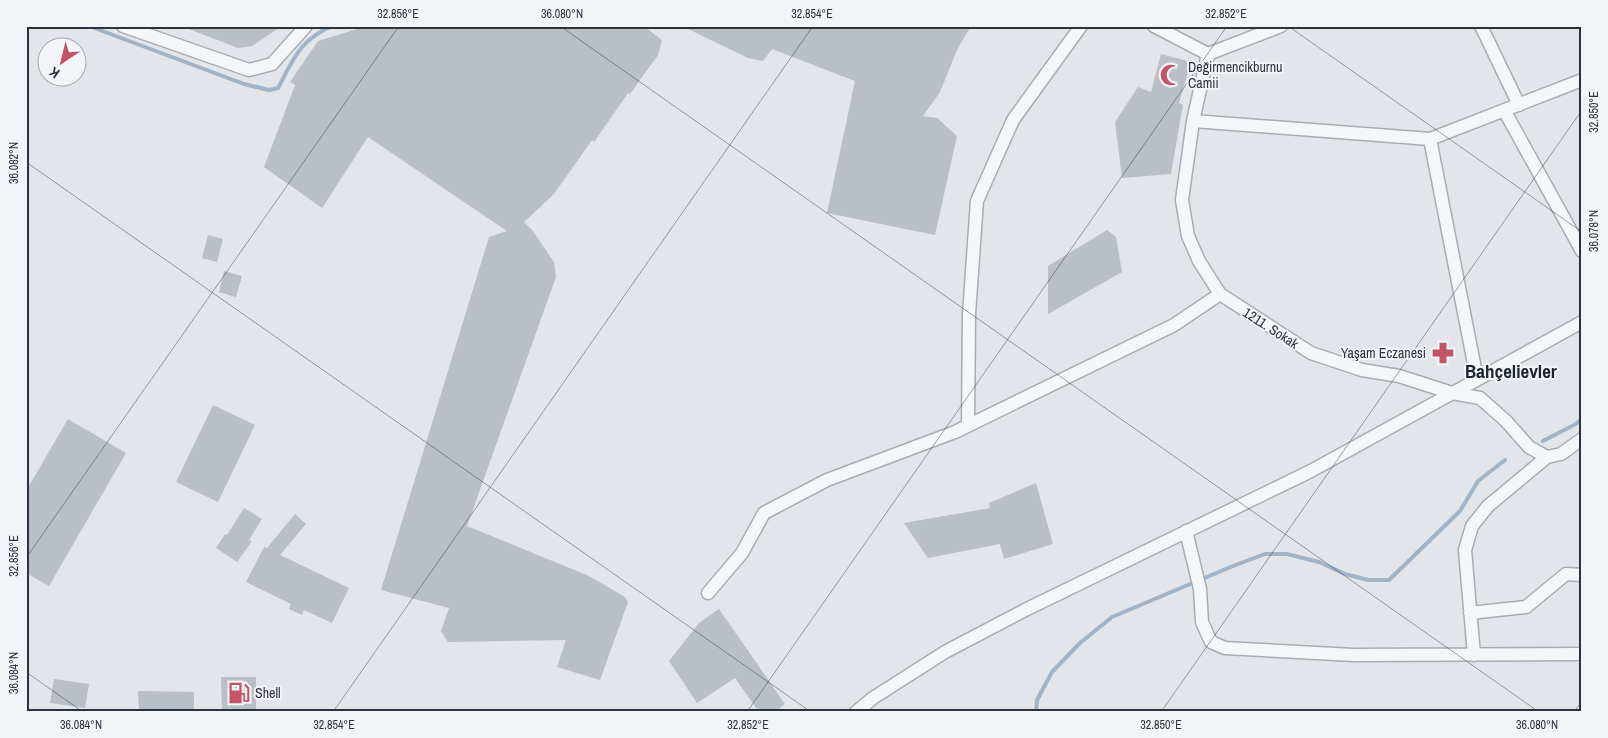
<svg xmlns="http://www.w3.org/2000/svg" width="1608" height="738" font-family="'Archivo Narrow',sans-serif">
  <style>
    .lines { fill: none; stroke-linecap: round; stroke-linejoin: round }
    .stream { stroke: #a1b3c6; stroke-width: 4 }
    .building { fill: #babec5 }
    .minor-casing { stroke: #a8acb3; stroke-width: 15 }
    .minor { stroke: #f5f6f8; stroke-width: 12 }
    .ticks { fill: none; stroke: #2c3340; stroke-width: 1; stroke-opacity: 0.45 }
    .labels { text-anchor: middle; dominant-baseline: central; stroke-width: 4; stroke-linejoin: round; paint-order: stroke }
    .poi-label { font-size: 14px; fill: #2c3340; stroke: #f2f4f7; text-anchor: start }
    .street-label { font-size: 14px; fill: #2c3340; stroke: #f2f4f7 }
    .district-label { font-size: 19px; font-weight: bold; fill: #1e2431; stroke: #f2f4f7 }
    .neatline { fill: none; stroke: #2c3340; stroke-width: 2 }
    .ticks-label { font-size: 12px; text-anchor: middle; fill: #2c3340 }
  </style>
  <rect width="100%" height="100%" fill="#e2e5e9"/>
  <g class="lines">
    <path class="stream" d="M89,26L244,84L269,90L278,88C294,58 300,40 332,26
      M1543,441L1574,425L1582,419
      M1036,712L1037,700L1052,672L1080,643L1112,617L1233,566L1265,554H1287L1319,562L1345,574L1368,580H1389L1460,511L1478,481L1505,460"/>
  </g>
  <path class="building" d="M181,26H282L252,46L238,48Z
    M367,26H643L662,40L658,55L630,94L628,93L594,142L592,140L554,194L524,222L533,231L554,262L556,277L467,526L589,576L625,597L628,602L600,680L557,667L566,640L448,642L441,631L449,608L381,590L489,237L507,231L368,137L322,208L264,167L295,85L290,82L318,41Z
    M682,26H971L957,50L940,92L923,116L937,118L957,136L935,235L827,213L855,81L772,49L763,61L748,58Z
    M1161,54L1191,62L1179,103L1183,105L1171,174L1122,178L1115,122L1138,87L1151,92Z
    M1107,230L1116,237L1122,272L1048,314V266Z
    M208,235L223,239L217,262L202,258Z
    M224,271L242,276L236,297L219,292Z
    M213,405L255,425L218,502L176,482Z
    M68,419L126,453L49,586L26,573V491Z
    M1036,483L1053,544L1004,559L1000,544L928,558L904,523L990,508L989,503Z
    M244,508L262,519L249,540L252,541L237,562L216,548L225,534L227,535Z
    M295,514L306,524L280,555L349,588L332,623L304,610L302,615L289,609L291,604L246,582L264,547L267,548Z
    M719,609L785,704L775,712H759L735,678L697,703L669,661L699,623Z
    M221,677H256V710H222Z
    M54,679L89,684L85,708L50,703Z
    M138,691L194,692V711H139Z"/>
  <g class="lines">
    <g class="minor-casing">
      <path id="minor" d="M123,26L249,70L272,64L306,26
        M1154,26L1208,54L1281,26
        M1481,26L1519,105
        M1208,54L1193,121L1182,200L1188,236L1199,261L1220,294L1311,353L1362,370L1399,376L1452,393L1480,398L1506,421L1529,447L1547,457
        M1504,110L1582,251
        M1193,121L1430,139L1582,80
        M1430,139L1477,379
        M968,425L969,314L977,201L1013,120L1081,26
        M1186,531L1200,589L1202,622L1211,642L1225,648L1353,655L1582,654
        M708,593L742,553L764,513L827,480L955,432L1174,325L1220,294
        M1470,613L1526,607L1566,574L1582,575
        M1474,655L1465,550L1472,526L1488,506L1547,457L1561,454L1582,439
        M856,712L873,698L945,652L1025,610L1309,472L1582,322"/>
    </g>
    <use href="#minor" class="minor"/>
  </g>
  <path class="ticks" d="M560,26L1539,712M1288,26L1582,232M26,162L811,712M26,558L399,26M26,672L83,712M333,712L813,26M747,712L1227,26M1161,712L1582,110M1574,712L1582,701"/>
  <defs>
    <g id="mosque-bare" transform="scale(1.725)"><path d="M3.5-4.9A6 6 0 1 0 3.5 4.9A5 5 0 1 1 3.5-4.9Z" fill="#c25465" stroke="#f2f4f7" stroke-width="2.5" paint-order="stroke"/></g>
    <g id="pharmacy-bare" transform="scale(1.725)"><path d="M-2-6h4v4h4v4h-4v4h-4v-4h-4v-4h4Z" fill="#c25465" stroke="#f2f4f7" stroke-width="2.5" paint-order="stroke"/></g>
    <g id="fuel-bare" transform="scale(1.725)"><path d="M-5.5-6h7V0h2V4h1.3V-2.5L3-4.5l.8-.8L6-3V5H2.5V1h-1V6h-7ZM-4.2-4.7v3.2H.2V-4.7Z" fill="#c25465" stroke="#f2f4f7" stroke-width="2.5" paint-order="stroke"/></g>
  </defs>
  <g fill-rule="evenodd">
    <use href="#mosque-bare" x="1171" y="75"/>
    <use href="#pharmacy-bare" x="1443" y="353"/>
    <use href="#fuel-bare" x="239" y="693"/>
  </g>
  <g class="labels">
    <g class="poi-label">
      <text x="1188" y="67">Değirmencikburnu<tspan x="1188" dy="16">Camii</tspan></text>
      <text x="1426" y="353" text-anchor="end">Yaşam Eczanesi</text>
      <text x="255" y="693">Shell</text>
    </g>
    <g class="street-label">
      <text transform="translate(1271 328) rotate(33)">1211. Sokak</text>
    </g>
    <g class="district-label">
      <text x="1511" y="371">Bahçelievler</text>
    </g>
  </g>
  <rect width="1608" height="738" fill="none" stroke="#f2f4f7" stroke-width="55"/>
  <g transform="translate(62 62) rotate(215)"><circle r="24" fill="#f2f4f7" stroke="#a3a7ae"/>
  <path d="M0-4L9 19L0 12L-9 19Z" fill="#c25465"/>
  <text y="-8" font-size="14" font-weight="bold" text-anchor="middle" fill="#2c3340">K</text>
  </g>
  <rect x="28" y="28" width="1552" height="682" class="neatline"/>
  <g class="ticks-label">
    <text x="398" y="18">32.856°E</text>
    <text x="562" y="18">36.080°N</text>
    <text x="812" y="18">32.854°E</text>
    <text x="1226" y="18">32.852°E</text>
    <text transform="translate(1594 112) rotate(-90)" y="4">32.850°E</text>
    <text transform="translate(14 163) rotate(-90)" y="4">36.082°N</text>
    <text transform="translate(1594 231) rotate(-90)" y="4">36.078°N</text>
    <text transform="translate(14 556) rotate(-90)" y="4">32.856°E</text>
    <text transform="translate(14 673) rotate(-90)" y="4">36.084°N</text>
    <text x="81" y="729">36.084°N</text>
    <text x="334" y="729">32.854°E</text>
    <text x="748" y="729">32.852°E</text>
    <text x="1161" y="729">32.850°E</text>
    <text x="1537" y="729">36.080°N</text>
  </g>
</svg>
